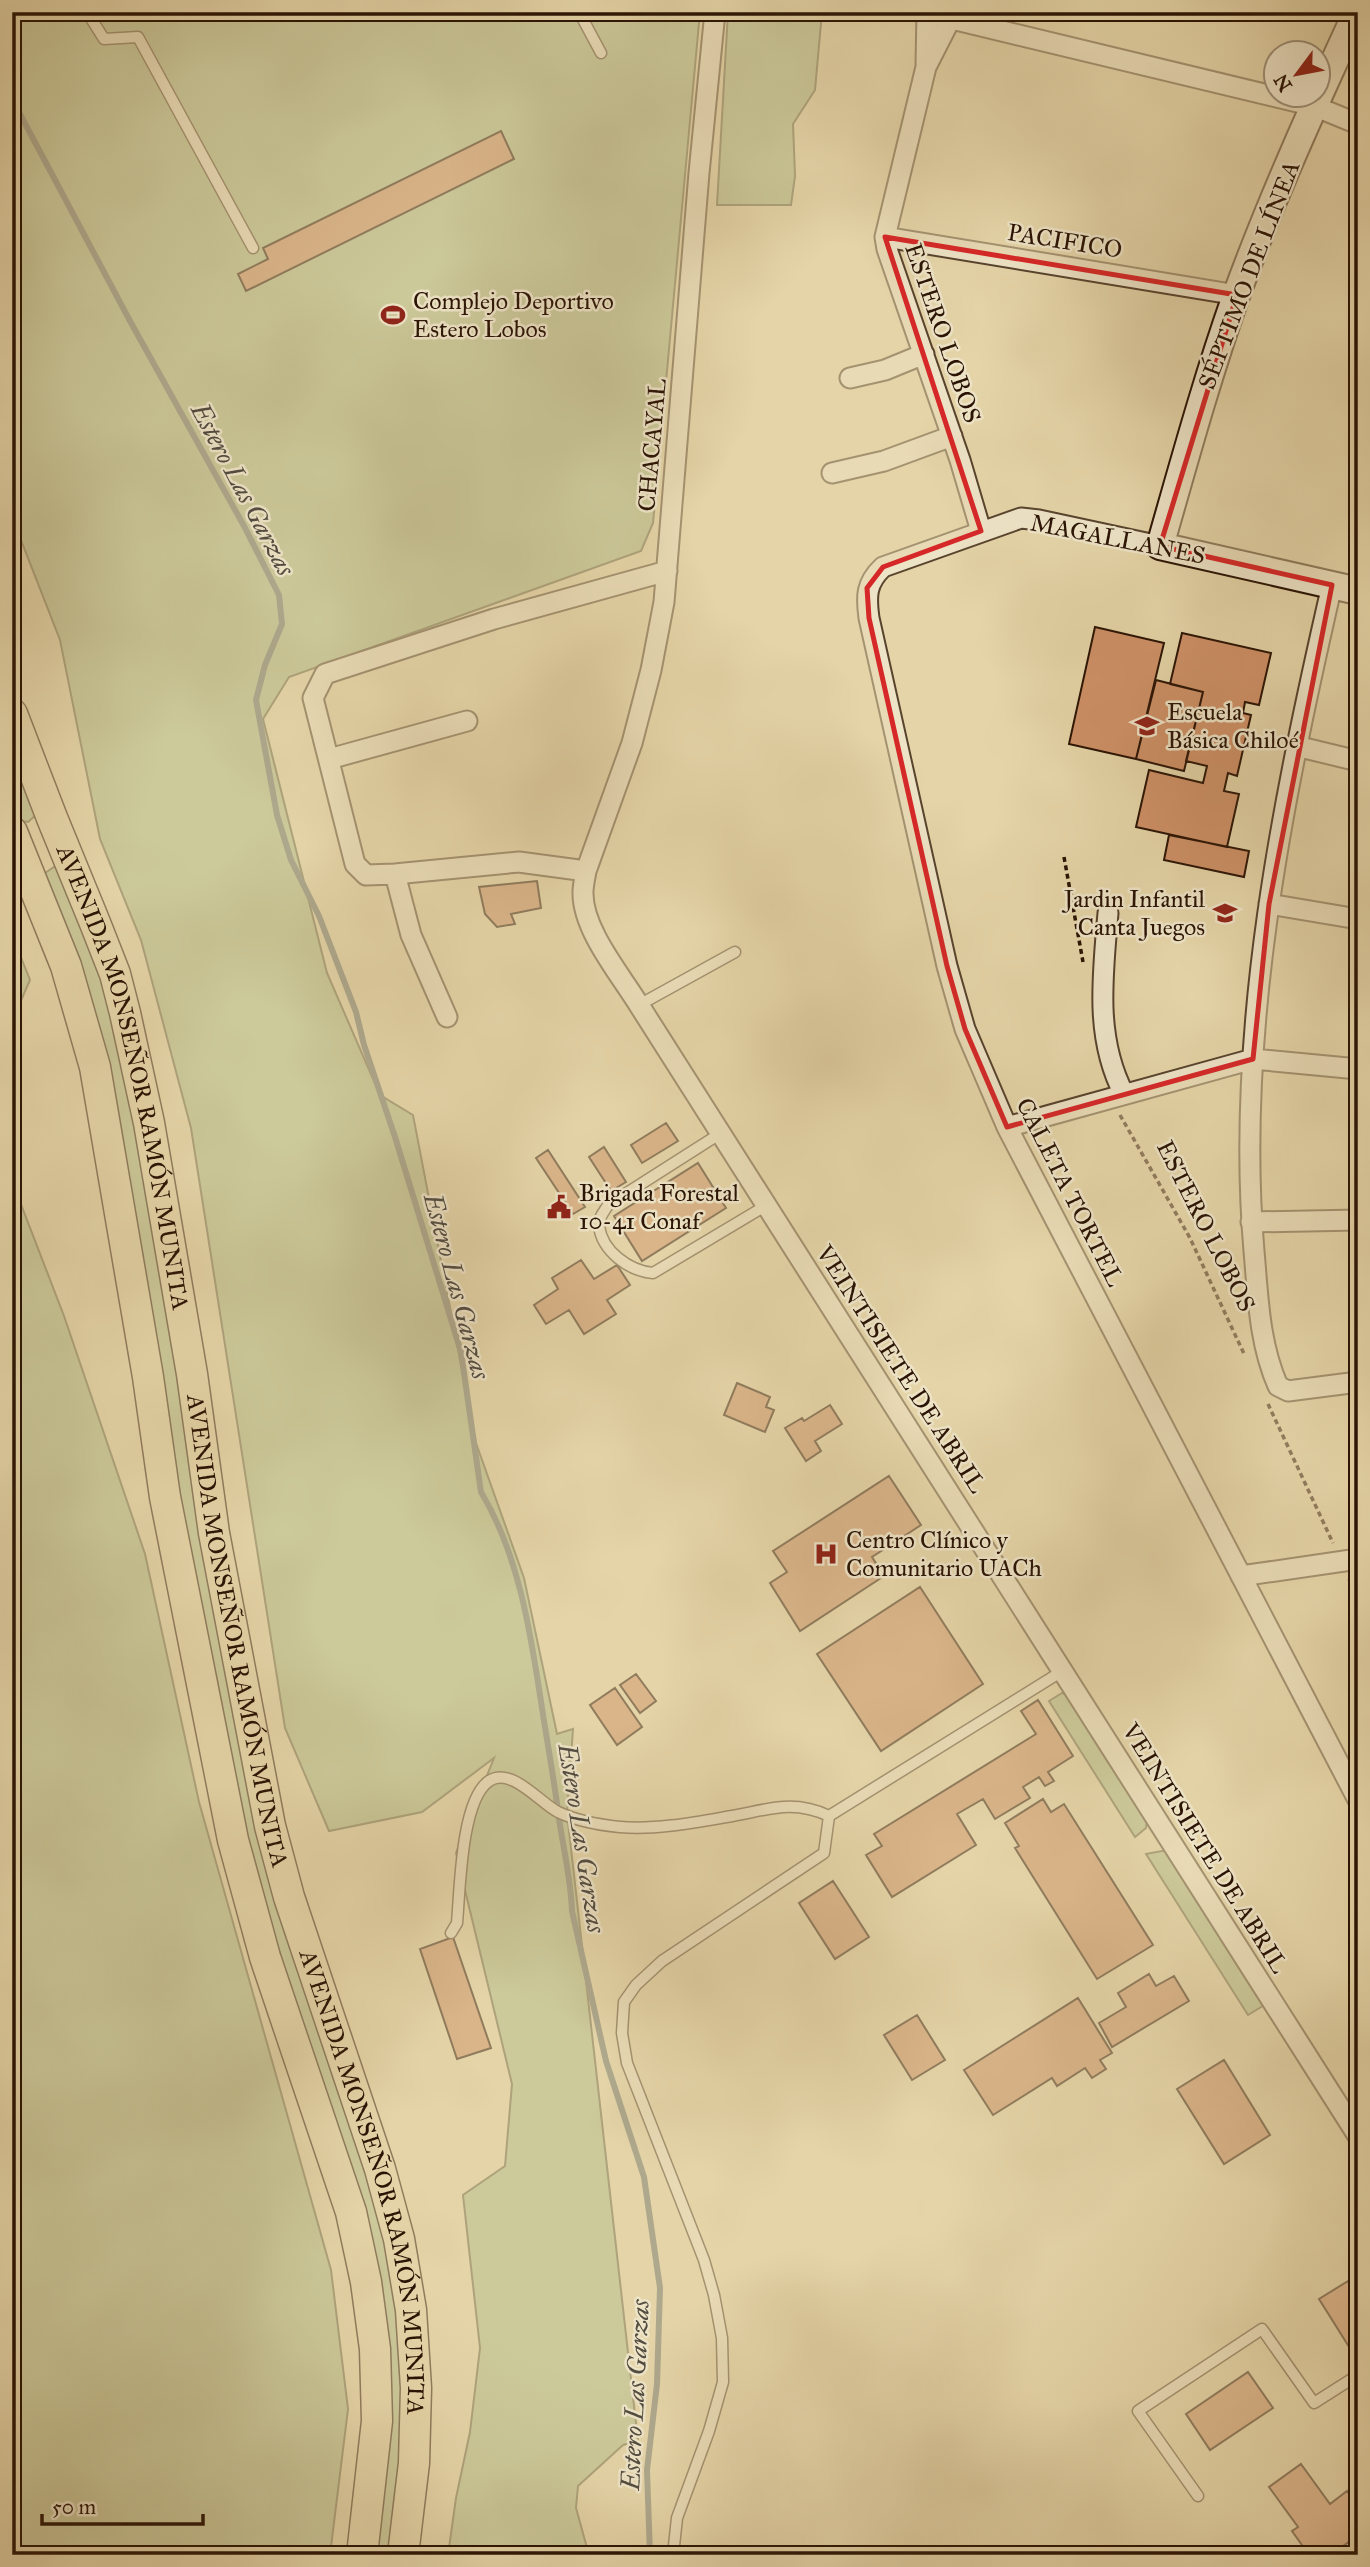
<svg xmlns="http://www.w3.org/2000/svg" width="1370" height="2567" font-family="'IM FELL Great Primer',serif">
  <style>
    .green { fill: #b0bd8a; stroke: #6d6847; stroke-width: 2 }
    .lines { fill: none; stroke-linecap: round; stroke-linejoin: round }
    .stream { stroke: #6e746d; stroke-width: 6 }
    .building { fill: #ce9066; stroke: #2a1304; stroke-width: 2 }
    .lane-casing { stroke: #58432d; stroke-width: 13 }
    .street-casing { stroke: #58432d; stroke-width: 23 }
    .secondary-casing { stroke: #2a1304; stroke-width: 30 }
    .primary-casing { stroke: #2a1304; stroke-width: 33 }
    .path { stroke: #2a1304; stroke-width: 3.5; stroke-dasharray: 5 3.5; stroke-linecap: butt }
    .lane { stroke: #ede3c6; stroke-width: 10 }
    .street { stroke: #ede3c6; stroke-width: 19 }
    .secondary { stroke: #ede3c6; stroke-width: 26 }
    .primary { stroke: #e4d4a7; stroke-width: 30 }
    .marked { fill: none; stroke: #d62828; stroke-width: 5; stroke-linejoin: round }
    .labels { text-anchor: middle; dominant-baseline: central; stroke-width: 5; stroke-linejoin: round; paint-order: stroke }
    .street-label { font-size: 24px; fill: #2a1304; stroke: #ede3c6 }
    .poi-label { font-size: 24px; fill: #2a1304; stroke: #ede3c6; text-anchor: start }
    .water-label { font-size: 26px; font-style: italic; fill: #524c41; stroke: #ede3c6 }
  </style>
  <rect width="100%" height="100%" fill="#e4d4a7"/>
  <filter id="stains"><feTurbulence type="fractalNoise" baseFrequency=".00286" numOctaves="4"/><feColorMatrix values="0 0 0 0 .2 0 0 0 0 .09 0 0 0 0 .02 0 0 0 .5 -.17"/></filter>
  <radialGradient id="worn" r=".72"><stop offset=".6" stop-color="#630" stop-opacity="0"/><stop offset="1" stop-color="#630" stop-opacity=".3"/></radialGradient>
  <path class="green" d="M12,12H700L653,523L641,551L289,677L263,719L327,973L380,1095L413,1115L476,1443L524,1578L557,1734L573,1729L567,1813L638,2441L623,2445L578,2486L576,2508L589,2555H448L456,2498L470,2432L480,2348L463,2195L505,2166L512,2084L456,1853L494,1758L422,1812L329,1831L285,1728L191,1128L141,940L100,839L60,640L12,517V481L19,446L12,427Z
    M728,12H822L815,90L793,124L795,176L791,205H717Z
    M12,749L36,815L28,822L20,821L12,805Z
    M54,867L61,870L111,1005L141,1144L198,1502L392,2264L405,2395L392,2555H374L388,2410L258,1894L44,877L45,873Z
    M12,935L30,980L12,1021Z
    M12,1181L64,1316L145,1554L199,1802L331,2270L348,2409L330,2555H12Z
    M1062,1693L1069,1695L1147,1821L1146,1828L1135,1837L1049,1701Z
    M1167,1850L1266,2004L1248,2015L1146,1854Z"/>
  <g class="lines">
    <path class="stream" d="M12,99L130,321L244,526L279,595L282,624L265,665L256,700L277,815L291,860L319,916L356,1012L364,1045L395,1137L461,1352L481,1492C522,1560 532,1644 544,1721C549,1751 554,1781 558,1811C562,1844 571,1877 572,1911L606,2061L644,2177L660,2288L657,2384L647,2470L650,2555"/>
  </g>
  <path class="building" d="M501,131L514,159L246,291L238,274L268,259L263,248Z
    M1095,627L1164,643L1136,759L1069,744Z
    M1182,633L1271,653L1259,705L1245,702L1243,713L1251,715L1237,776L1228,773L1224,791L1239,794L1227,847L1136,827L1149,770L1203,783L1207,766L1186,761L1203,692L1170,684Z
    M1156,680L1203,692L1184,771L1136,759Z
    M1169,835L1249,851L1244,877L1164,860Z
    M537,881L541,908L511,914L515,924L497,927L485,914L479,887Z
    M666,1123L678,1141L642,1163L631,1145Z
    M604,1147L626,1182L611,1191L589,1157Z
    M548,1150L585,1207L573,1214L536,1158Z
    M698,1163L726,1208L642,1261L614,1216Z
    M581,1260L594,1279L617,1265L630,1285L607,1300L616,1314L584,1334L569,1310L546,1324L534,1305L558,1289L552,1278Z
    M737,1383L770,1397L766,1407L774,1410L765,1432L724,1415Z
    M830,1405L842,1424L815,1441L821,1451L806,1461L785,1428L802,1418L804,1421Z
    M889,1476L921,1525L872,1557L884,1576L800,1631L770,1583L787,1572L773,1551Z
    M920,1587L983,1684L881,1751L817,1654Z
    M636,1674L656,1701L640,1713L620,1685Z
    M615,1688L642,1727L617,1745L590,1705Z
    M1038,1700L1073,1756L1048,1772L1054,1781L1045,1786L1039,1777L1023,1787L1030,1798L995,1819L983,1799L957,1814L976,1845L892,1897L866,1855L882,1846L874,1834L1036,1734L1021,1711Z
    M1043,1799L1051,1812L1064,1804L1153,1945L1097,1979L1015,1848L1019,1846L1005,1823Z
    M833,1881L869,1937L835,1959L799,1903Z
    M453,1937L491,2048L457,2059L420,1949Z
    M1149,1974L1156,1986L1174,1976L1189,2001L1112,2047L1099,2023L1126,2007L1118,1993Z
    M1078,1998L1112,2053L1100,2060L1106,2069L1092,2078L1085,2068L1057,2086L1052,2078L993,2115L964,2070Z
    M917,2015L945,2060L912,2080L884,2035Z
    M1224,2060L1270,2135L1224,2164L1177,2089Z
    M1348,2281L1358,2296L1356,2358L1319,2299Z
    M1248,2372L1273,2408L1210,2450L1186,2414Z
    M1301,2464L1330,2504L1347,2491L1358,2506V2535L1331,2555H1309L1292,2531L1298,2527L1269,2487Z"/>
  <g class="lines">
    <g class="lane-casing">
      <path id="lane" d="M87,12L104,39L138,37L253,248
        M579,12L601,53
        M639,1005L735,952
        M721,1133L608,1205C604,1212 598,1218 599,1226C602,1251 629,1271 653,1273L767,1205
        M451,1933L457,1923C460,1890 461,1800 489,1781C511,1766 540,1803 558,1812C575,1820 600,1825 620,1827C654,1830 692,1823 726,1817C765,1811 791,1798 829,1816
        M1198,2496L1138,2411L1262,2329L1314,2403L1358,2375
        M673,2555L677,2518L709,2431L723,2382L722,2338L714,2295L704,2260L627,2063L622,2033L624,2002L636,1985L662,1961L824,1853L829,1816L1064,1670"/>
    </g>
    <g class="street-casing">
      <path id="street" d="M715,12L699,173L664,602L651,670L632,743L586,871C585,878 583,885 583,892C582,929 620,974 639,1005L1358,2136
        M954,12L926,67L885,237L887,249L960,460L981,531
        M927,13L1314,106L1358,124
        M926,64L927,12
        M885,237L1237,295
        M850,378L885,370L924,354
        M832,473L884,461L952,436
        M1160,546L1039,520L1021,518L883,567C866,583 866,596 869,618L947,966L965,1029L1007,1127L1358,1800
        M1332,585C1283,799 1235,1030 1254,1251C1258,1296 1259,1343 1278,1386L1288,1391L1358,1382
        M1296,746L1358,761
        M329,759L467,721
        M395,874L519,862L586,871
        M1269,904L1358,919
        M1108,913C1103,974 1094,1037 1124,1094
        M447,1017L411,935L395,874L366,875L355,864L313,698L325,674L494,619L667,571
        M1007,1127L1253,1059L1358,1069
        M1251,1222L1358,1220
        M1241,1576L1358,1559"/>
    </g>
    <g class="secondary-casing">
      <path id="secondary" d="M1357,12C1314,105 1271,200 1236,296C1207,378 1184,462 1160,546L1358,591"/>
    </g>
    <g class="primary-casing">
      <g id="primary">
        <path id="s1" d="M12,714L52,818L95,923L115,974L125,1013L149,1123L192,1374L214,1533L270,1826L289,1897L380,2169L399,2239L411,2310L416,2388L414,2463L403,2555"/>
        <path d="M12,832L66,966L95,1067L148,1377L165,1497L233,1840L265,1957L351,2212L366,2282L375,2349L377,2421L362,2555"/>
      </g>
    </g>
    <path class="path" d="M12,669L20,690
      M1064,857L1083,962
      M1120,1115L1190,1238L1245,1356
      M1268,1404L1333,1543
      M1349,1579L1358,1600"/>
    <use href="#lane" class="lane"/>
    <use href="#street" class="street"/>
    <use href="#secondary" class="secondary"/>
    <use href="#primary" class="primary"/>
  </g>
  <path d="M0 0H1370V2567H0ZM885,237L1237,295L1160,546L1332,585L1269,904L1253,1059L1007,1127L965,1029L947,966L869,618L867,588L883,567L981,531Z" fill="#e4d4a7" fill-opacity=".55" fill-rule="evenodd"/>
  <path class="marked" d="M885,237L1237,295L1160,546L1332,585L1269,904L1253,1059L1007,1127L965,1029L947,966L869,618L867,588L883,567L981,531Z"/>
  <defs>
    <g id="stadium-bare" transform="scale(1.89)"><path d="M0-5a6.5 5 0 1 0 0 10a6.5 5 0 1 0 0-10ZM-3.5-1.8h7v3.6h-7Z" fill="#8f2418" stroke="#ede3c6" stroke-width="2.5" paint-order="stroke"/></g>
    <g id="school-bare" transform="scale(1.89)"><path d="M0-5L7-2L0 1L-7-2ZM-4 1L0 2.5L4 1V4Q0 6-4 4Z" fill="#8f2418" stroke="#ede3c6" stroke-width="2.5" paint-order="stroke"/></g>
    <g id="civic-bare" transform="scale(1.89)"><path d="M-.6-6.5H3V-4.5H.6V-3L4-1V1h2V6H-6V1h2V-1L-.6-3ZM-1.2 2.5V6h2.4V2.5Z" fill="#8f2418" stroke="#ede3c6" stroke-width="2.5" paint-order="stroke"/></g>
    <g id="hospital-bare" transform="scale(1.89)"><path d="M-5-5h3v3.5h4V-5h3V5h-3V1.5h-4V5h-3Z" fill="#8f2418" stroke="#ede3c6" stroke-width="2.5" paint-order="stroke"/></g>
  </defs>
  <g fill-rule="evenodd">
    <use href="#stadium-bare" x="393" y="315"/>
    <use href="#school-bare" x="1147" y="726"/>
    <use href="#school-bare" x="1225" y="913"/>
    <use href="#civic-bare" x="559" y="1207"/>
    <use href="#hospital-bare" x="826" y="1554"/>
  </g>
  <g class="labels">
    <g class="street-label">
      <text transform="translate(1065 241) rotate(9)">PACIFICO</text>
      <text transform="translate(1249 275) rotate(-69)">SÉPTIMO DE LÍNEA</text>
      <text transform="translate(943 333) rotate(71)">ESTERO LOBOS</text>
      <text transform="translate(652 445) rotate(-85)">CHACAYAL</text>
      <text transform="translate(1118 539) rotate(11)">MAGALLANES</text>
      <text stroke="none"><textPath href="#s1" startOffset="382">AVENIDA MONSEÑOR RAMÓN MUNITA</textPath></text>
      <text transform="translate(1070 1192) rotate(63)">CALETA TORTEL</text>
      <text transform="translate(1206 1226) rotate(63)">ESTERO LOBOS</text>
      <text transform="translate(901 1369) rotate(57)">VEINTISIETE DE ABRIL</text>
      <text stroke="none"><textPath href="#s1" startOffset="948">AVENIDA MONSEÑOR RAMÓN MUNITA</textPath></text>
      <text transform="translate(1205 1848) rotate(58)">VEINTISIETE DE ABRIL</text>
      <text stroke="none"><textPath href="#s1" startOffset="1516">AVENIDA MONSEÑOR RAMÓN MUNITA</textPath></text>
    </g>
    <g class="poi-label">
      <text x="413" y="301">Complejo Deportivo<tspan x="413" dy="28">Estero Lobos</tspan></text>
      <text x="1167" y="712">Escuela<tspan x="1167" dy="28">Básica Chiloé</tspan></text>
      <text x="1205" y="899" text-anchor="end">Jardin Infantil<tspan x="1205" dy="28">Canta Juegos</tspan></text>
      <text x="579" y="1193">Brigada Forestal<tspan x="579" dy="28">10-41 Conaf</tspan></text>
      <text x="846" y="1540">Centro Clínico y<tspan x="846" dy="28">Comunitario UACh</tspan></text>
    </g>
    <g class="water-label">
      <text transform="translate(243 489) rotate(62)">Estero Las Garzas</text>
      <text transform="translate(457 1286) rotate(75)">Estero Las Garzas</text>
      <text transform="translate(582 1838) rotate(81)">Estero Las Garzas</text>
      <text transform="translate(635 2395) rotate(-87)">Estero Las Garzas</text>
    </g>
  </g>
  <rect width="1370" height="2567" fill="none" stroke="#e4d4a7" stroke-width="42"/>
  <rect x="14" y="14" width="1342" height="2539" fill="none" stroke="#2a1304" stroke-width="3.5"/>
  <rect x="21" y="21" width="1328" height="2525" fill="none" stroke="#2a1304" stroke-width="2"/>
  <g transform="translate(1297 74) rotate(238)"><circle r="33" fill="#ede3c6" stroke="#9f9078" stroke-width="2"/>
  <path d="M0-5L12 26L0 18L-12 26Z" fill="#8f2418"/>
  <text y="-10" font-size="19" font-weight="bold" text-anchor="middle" fill="#2a1304">N</text>
  </g>
  <path d="M42 2514v10h161v-10" fill="none" stroke="#2a1304" stroke-width="3.5"/>
  <text x="52" y="2514" font-size="21" fill="#2a1304" stroke="#ede3c6" stroke-width="5" paint-order="stroke">50 m</text>
  <rect width="100%" height="100%" filter="url(#stains)"/>
  <rect width="100%" height="100%" fill="url(#worn)"/>
</svg>
